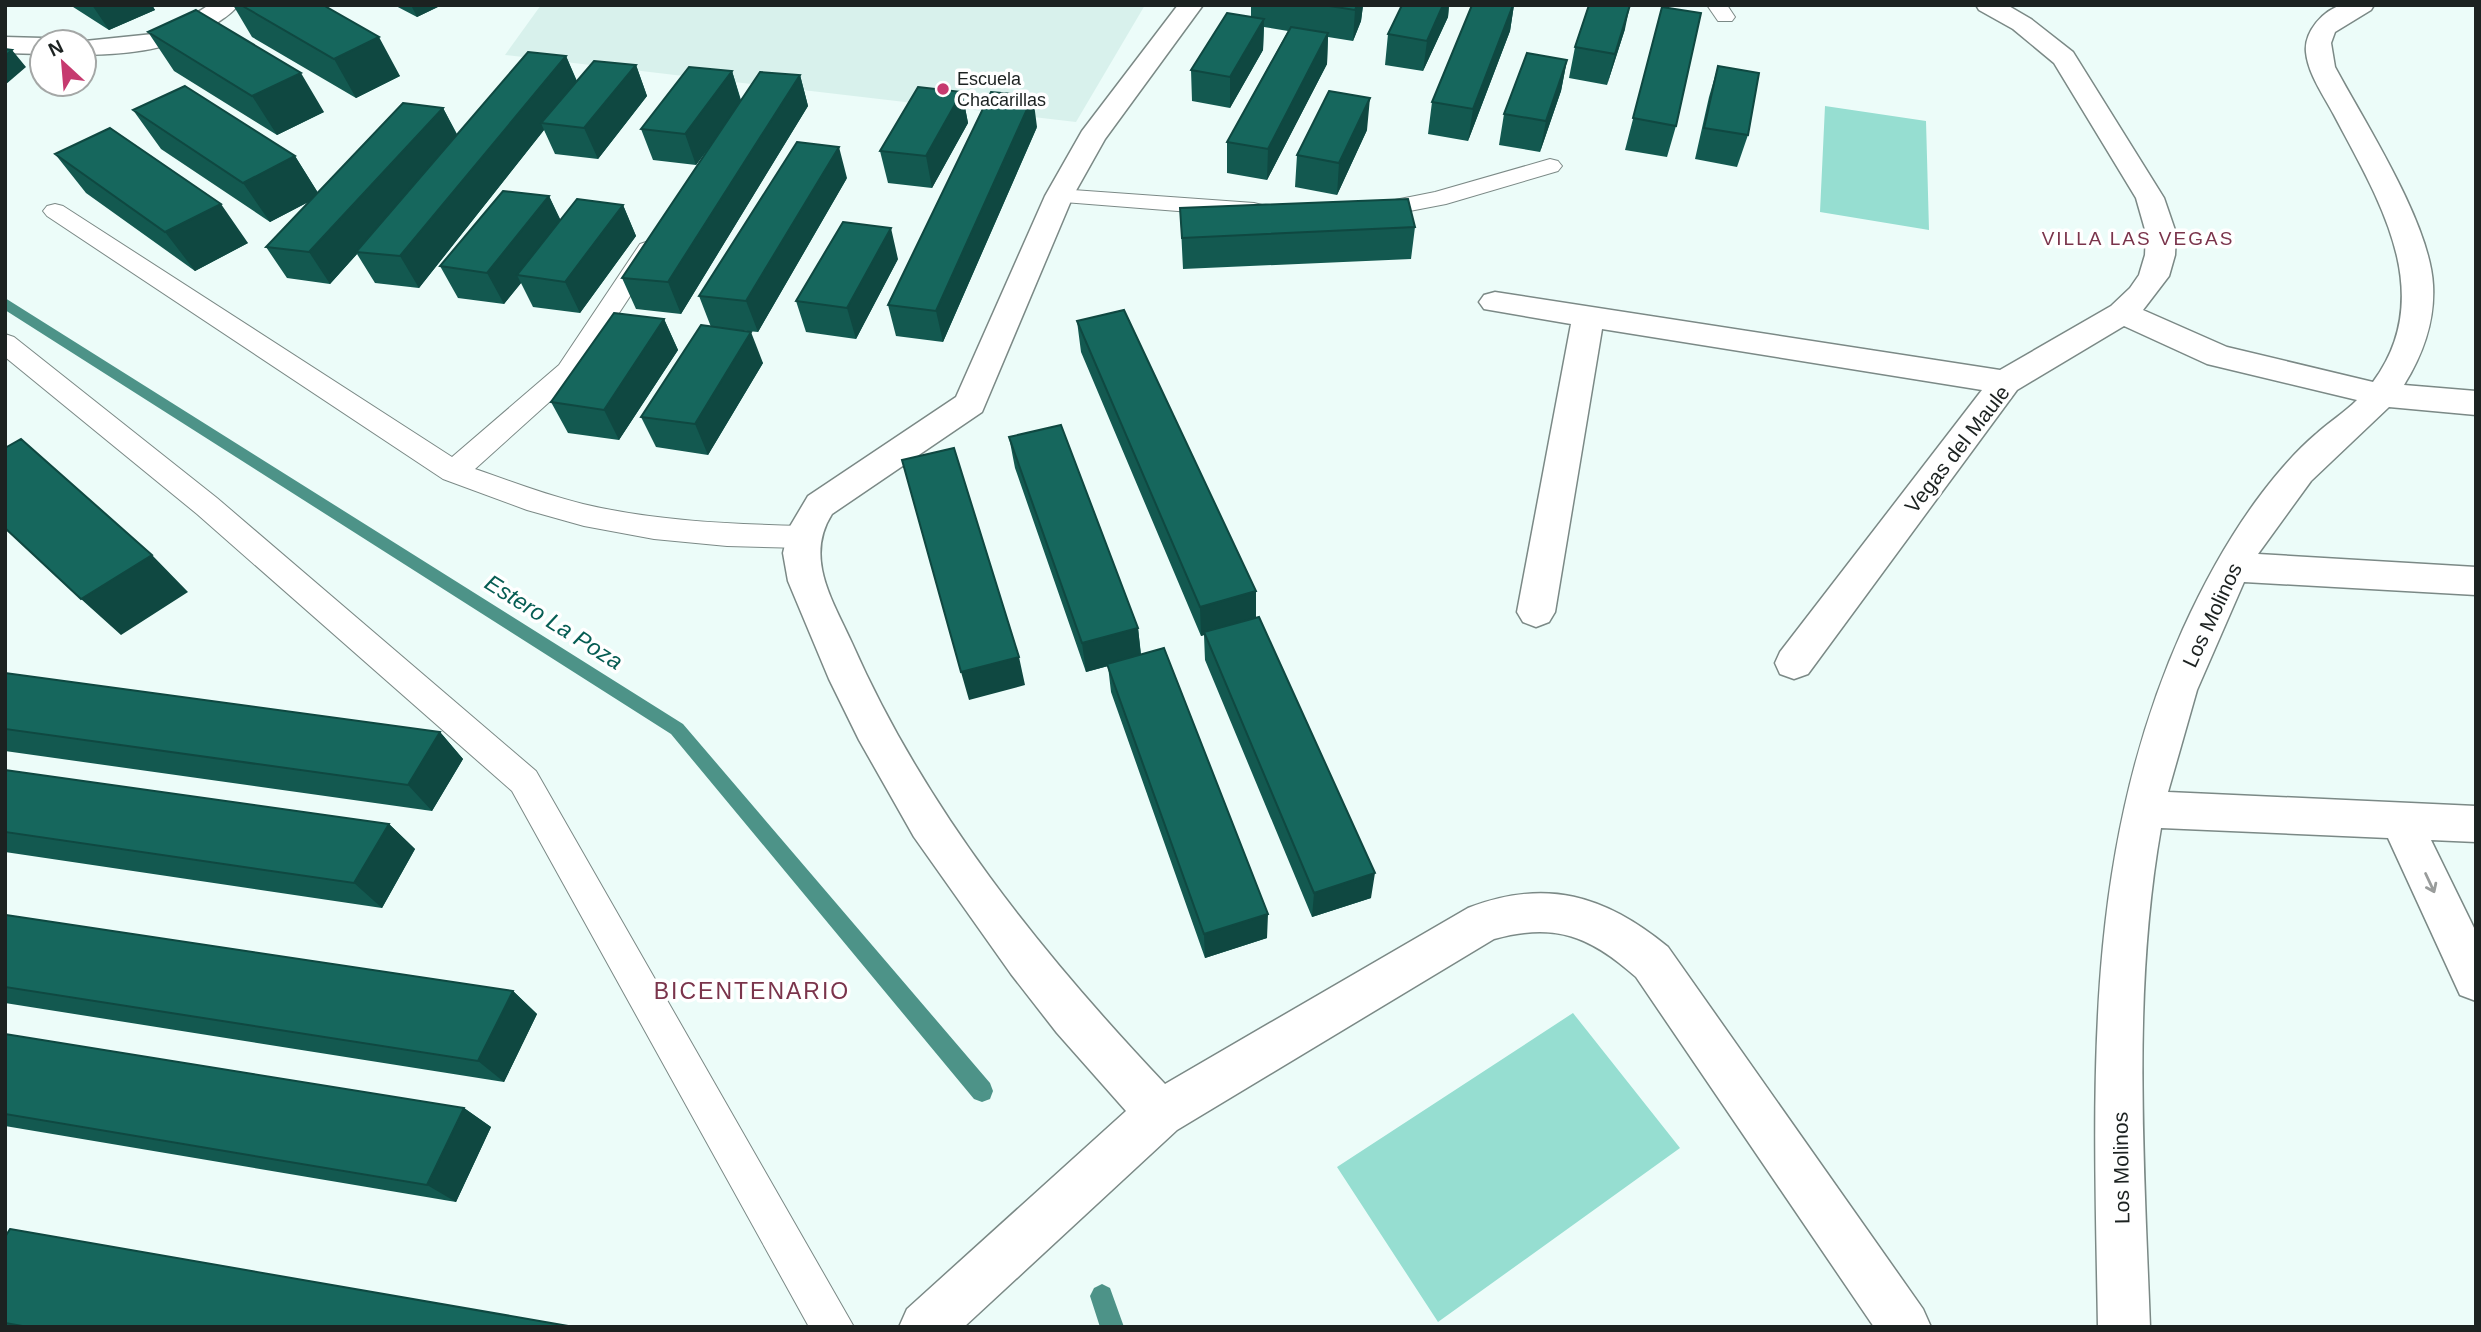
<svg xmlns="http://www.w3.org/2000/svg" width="2481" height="1332" font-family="Arial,sans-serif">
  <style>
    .built { fill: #d8f1ec }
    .green { fill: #96ded1 }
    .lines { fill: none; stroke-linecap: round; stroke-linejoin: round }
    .stream { fill: #4d9388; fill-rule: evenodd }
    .service-casing { stroke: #7b8986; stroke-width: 2 }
    .minor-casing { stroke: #7b8986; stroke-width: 3 }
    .tertiary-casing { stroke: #7b8986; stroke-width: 3 }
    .service { fill: #fff; fill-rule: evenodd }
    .minor { fill: #fff; fill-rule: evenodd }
    .tertiary { fill: #fff; fill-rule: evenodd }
    .wall { fill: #135950 }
    .shaded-wall { fill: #0f4841 }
    .building { fill: #16675d; stroke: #0f4841; stroke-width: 2 }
    .oneway { stroke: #999c9b }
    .poi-dot { fill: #c63a6f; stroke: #fff; stroke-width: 2.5 }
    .labels { text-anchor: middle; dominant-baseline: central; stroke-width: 7; stroke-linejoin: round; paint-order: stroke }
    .far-poi-label { font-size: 18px; fill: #1c2221; stroke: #fff; text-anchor: start }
    .far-neighbourhood-label { font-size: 19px; letter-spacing: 2px; fill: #7a344b; stroke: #fff }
    .street-label { font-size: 21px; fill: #1c2221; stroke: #fff }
    .water-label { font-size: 23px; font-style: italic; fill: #065d53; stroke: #fff }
    .neighbourhood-label { font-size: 23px; letter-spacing: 2px; fill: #7a344b; stroke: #fff }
  </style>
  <rect width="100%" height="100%" fill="#ecfcf9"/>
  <path class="built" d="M541,5H1145L1076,122L505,55Z"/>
  <path class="green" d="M1825,106L1926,121L1929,230L1820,212Z
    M1573,1013L1680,1148L1438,1322L1337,1167Z"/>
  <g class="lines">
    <path class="stream" d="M5,298L683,724L990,1083L993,1091L990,1099L982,1102L974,1099L671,734L5,310Z
      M1102,1284L1110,1288L1124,1327H1100L1090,1296L1094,1288Z"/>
    <g class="service-casing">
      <path id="service" d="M1707,5H1727L1735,17L1732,21H1718Z
        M1550,159L1558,161L1562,166L1558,171L1446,204L1368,219L1360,217L1356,212L1360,207L1435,192Z
        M1059,189L1254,203L1262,205L1266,210L1262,215L1254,217L1051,201L1047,196L1051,191Z
        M55,204L63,206L452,457L559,365L640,244L649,241L658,244L661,249L577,377L475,469C510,481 546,495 583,504C655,521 729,524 803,526L813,529L818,537L813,545L803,548L727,546L654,539L584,526L527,510L443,479L47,216L43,211L47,206Z
        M5,334L14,337L217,498L536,771L854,1327H809L512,791L197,514L5,357Z"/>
    </g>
    <g class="minor-casing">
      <path id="minor" d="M1178,5H1203L1105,139L1073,196L982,412L832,514C804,558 833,601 852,643C925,809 1041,953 1165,1084L1468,908C1546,878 1605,895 1668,947L1923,1309L1931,1327H1874L1636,977C1590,936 1555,922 1494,939L1177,1130L964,1327H899L907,1309L1126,1111L1057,1033L1011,974L914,837L859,740L829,679L788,581L783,553L789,528L808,496L956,397L1045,196L1082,131Z
        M1976,5H2007L2031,19L2073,52L2164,198L2176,233L2175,255L2169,276L2143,310L2227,347L2373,382C2439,293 2377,197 2334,115C2324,96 2308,74 2306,52C2304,32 2323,10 2342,5C2352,3 2365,5 2374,5L2371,10L2335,32L2331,43L2335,67C2365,123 2430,223 2433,285C2435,322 2423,354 2404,385L2476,391V415L2389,407L2311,481L2258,554L2476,567V595L2244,582L2197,690L2168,792L2476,806V842L2431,840L2476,932V1001L2460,995L2388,838L2161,828C2132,993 2144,1161 2150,1327H2098C2094,1085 2081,856 2183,629C2205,581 2230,535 2262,493C2278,472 2296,451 2316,434C2329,422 2344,413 2357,400L2207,364L2124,326L2017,390L1808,674L1794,679L1780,674L1775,663L1780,652L1982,390L1602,329L1555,612L1549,622L1536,627L1523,622L1517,612L1571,324L1484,309L1479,302L1484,295L1495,292L2000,370L2111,306L2130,288L2139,275L2145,255L2146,233L2136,198L2054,63L2013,29L1979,10Z"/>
    </g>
    <g class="tertiary-casing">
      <path id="tertiary" d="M209,5H238C232,14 221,20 212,26C172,50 130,54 84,55V42H75L153,34L181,23Z
        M5,37L42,38L52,42H42V54L5,53Z"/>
    </g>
    <use href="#service" class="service"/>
    <use href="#minor" class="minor"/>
    <use href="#tertiary" class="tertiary"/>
  </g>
  <path class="wall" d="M70,5H152L155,10L109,30Z
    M233,5H323L400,76L356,98L252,37Z
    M394,5H442L417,17Z
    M1251,5H1368L1367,7L1363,6L1361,21L1353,41L1328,37L1327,64L1267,180L1227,173V142L1288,31L1264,27L1263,50L1230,108L1192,101L1191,70L1251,17Z
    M1402,5H1449L1448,17L1423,71L1385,65L1388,34Z
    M1472,5H1514L1510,31L1468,141L1428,134L1432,102Z
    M1662,7L1676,126L1667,157L1625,150Z
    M1625,29L1607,85L1569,78L1575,47Z
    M148,32L324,112L277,135L174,71Z
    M566,56L577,81L636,65L647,96L598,159L555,154L544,130L419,288L375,283L357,254L330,284L287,278L266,247L310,201L270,222L161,149L133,110L295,156L318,193L443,108L457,134Z
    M1567,60L1561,91L1540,152L1499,145L1504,114Z
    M1718,66L1748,135L1737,167L1695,159L1709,97Z
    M732,71L741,100L800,75L808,106L681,314L636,309L622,278L709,148L696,165L653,160L641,129Z
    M962,92L968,123L932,188L888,183L880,151Z
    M1037,127L943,342L896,336L888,305Z
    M1367,130L1337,195L1295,187L1297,155Z
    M55,154L248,243L195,271L86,193Z
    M847,178L758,332L727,329L763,363L708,455L656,447L641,417L711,327L699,296Z
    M549,196L560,220L623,205L636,236L580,313L533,307L521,283L504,304L458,298L440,266Z
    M1180,208L1415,227L1411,259L1183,269Z
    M898,259L856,339L806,332L796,301Z
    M664,319L678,350L619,440L568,433L551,402Z
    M1077,321L1256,591V618L1371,898L1312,917L1205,660L1204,635L1201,636L1081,352Z
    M1009,437L1138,628L1141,654L1267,938L1205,958L1111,692L1108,666L1086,672L1015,468Z
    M5,673L440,732L463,759L432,811L5,751Z
    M5,770L389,824L415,849L382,908L5,852Z
    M5,916L513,991L537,1014L504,1082L5,1003Z
    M5,1034L464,1108L491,1127L456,1202L5,1126Z
    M5,1237L574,1327H5Z"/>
  <path class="shaded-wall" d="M92,5H152L155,10L109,30Z
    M411,5H442L417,17Z
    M1357,5H1363L1361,21L1353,41L1355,10Z
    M1443,5H1449L1448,17L1423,71L1427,41Z
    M1513,5H1514L1510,31L1468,141L1473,109Z
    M1630,5L1625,29L1607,85L1615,54Z
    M1264,19L1263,50L1230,108V77Z
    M1328,33L1327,64L1267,180L1268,149Z
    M379,37L400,76L356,98L334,59Z
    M12,50L26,67L5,85V56Z
    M566,56L579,87L541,123L544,130L419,288L400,256Z
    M1567,60L1561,91L1540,152L1546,121Z
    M636,65L647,96L598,159L584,128Z
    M732,71L741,102L696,165L685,134Z
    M301,73L324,112L277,135L252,96Z
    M800,75L808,106L681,314L668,282Z
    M962,92L968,123L932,188L926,156Z
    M1033,96L1037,127L943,342L936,311Z
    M1370,98L1367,130L1337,195L1339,163Z
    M443,108L459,139L356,252L357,254L330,284L309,252Z
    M839,147L847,178L758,332L746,301Z
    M295,156L320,196L270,222L243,183Z
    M549,196L564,227L517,275L521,283L504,304L487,273Z
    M221,204L248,243L195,271L165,232Z
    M623,205L636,236L580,313L565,282Z
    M891,228L898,259L856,339L847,308Z
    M664,319L678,350L619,440L604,410Z
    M751,332L763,363L708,455L695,424Z
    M152,555L188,592L121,635L81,599Z
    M1256,591V620L1204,632V635L1201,636L1200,607Z
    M1138,628L1141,657L1086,672L1082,643Z
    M1019,657L1025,685L969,700L961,672Z
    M440,732L463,759L432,811L408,785Z
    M389,824L415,849L382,908L354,883Z
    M1375,873L1371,898L1312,917L1314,893Z
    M1268,914L1267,938L1205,958L1204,934Z
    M513,991L537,1014L504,1082L478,1061Z
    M464,1108L491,1127L456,1202L427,1185Z"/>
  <path class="building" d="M241,5H323L379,37L334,59Z
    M1323,5H1357L1355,10Z
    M1402,5H1443L1427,41L1388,34Z
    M1472,5H1513L1473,109L1432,102Z
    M1589,5H1630L1615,54L1575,47Z
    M1662,7L1701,13L1676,126L1633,118Z
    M196,10L301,73L252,96L148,32Z
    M1227,13L1264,19L1230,77L1191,70Z
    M1291,27L1328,33L1268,149L1227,142Z
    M5,49L12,50L5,56Z
    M528,52L566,56L400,256L356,252Z
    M1527,53L1567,60L1546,121L1504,114Z
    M594,61L636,65L584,128L541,123Z
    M1718,66L1759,73L1748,135L1704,128Z
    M689,67L732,71L685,134L641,129Z
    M760,72L800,75L668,282L622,278Z
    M185,86L295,156L243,183L133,110Z
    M918,87L962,92L926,156L880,151Z
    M1329,91L1370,98L1339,163L1297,155Z
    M991,92L1033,96L936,311L888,305Z
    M403,103L443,108L309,252L266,247Z
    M110,128L221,204L165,232L55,154Z
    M797,142L839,147L746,301L699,296Z
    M503,191L549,196L487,273L440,266Z
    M577,199L623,205L565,282L517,275Z
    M1408,199L1415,227L1182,238L1180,208Z
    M843,222L891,228L847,308L796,301Z
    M1124,310L1256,591L1200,607L1077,321Z
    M614,313L664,319L604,410L551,402Z
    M701,325L751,332L695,424L641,417Z
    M1061,425L1138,628L1082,643L1009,437Z
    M21,439L152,555L81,599L5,528V448Z
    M954,448L1019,657L961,672L902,460Z
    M1259,617L1375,873L1314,893L1204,632Z
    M1164,648L1268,914L1204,934L1107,664Z
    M5,673L440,732L408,785L5,729Z
    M5,770L389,824L354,883L5,832Z
    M6,915L513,991L478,1061L5,987V916Z
    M5,1034L464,1108L427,1185L5,1114Z
    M10,1229L574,1327H28L5,1323V1237Z"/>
  <defs><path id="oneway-shaft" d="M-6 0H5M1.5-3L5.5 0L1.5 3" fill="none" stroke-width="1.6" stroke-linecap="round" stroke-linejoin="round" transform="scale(1.75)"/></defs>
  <use class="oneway" href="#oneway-shaft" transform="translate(2430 883) rotate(65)"/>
  <circle class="poi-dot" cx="943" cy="89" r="7"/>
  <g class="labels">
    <g class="far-poi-label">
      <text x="957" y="79">Escuela<tspan x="957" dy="21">Chacarillas</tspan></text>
    </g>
    <g class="far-neighbourhood-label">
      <text x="2138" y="238">VILLA LAS VEGAS</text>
    </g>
    <g class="street-label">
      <text transform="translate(1957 449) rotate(-52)">Vegas del Maule</text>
      <text transform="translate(2212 615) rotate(-65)">Los Molinos</text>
      <text transform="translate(2121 1168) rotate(-91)">Los Molinos</text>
    </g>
    <g class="water-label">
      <text transform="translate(554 622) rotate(32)">Estero La Poza</text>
    </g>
    <g class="neighbourhood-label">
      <text x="752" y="991">BICENTENARIO</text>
    </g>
  </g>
  <rect width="2481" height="1332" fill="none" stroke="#1c2221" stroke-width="14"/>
  <g transform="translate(63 63) rotate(334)"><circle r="33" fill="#ffffff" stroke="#a4a7a6" stroke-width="2"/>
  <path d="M0-5L12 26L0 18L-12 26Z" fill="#c63a6f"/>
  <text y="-10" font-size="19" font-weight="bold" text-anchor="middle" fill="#1c2221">N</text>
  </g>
</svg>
